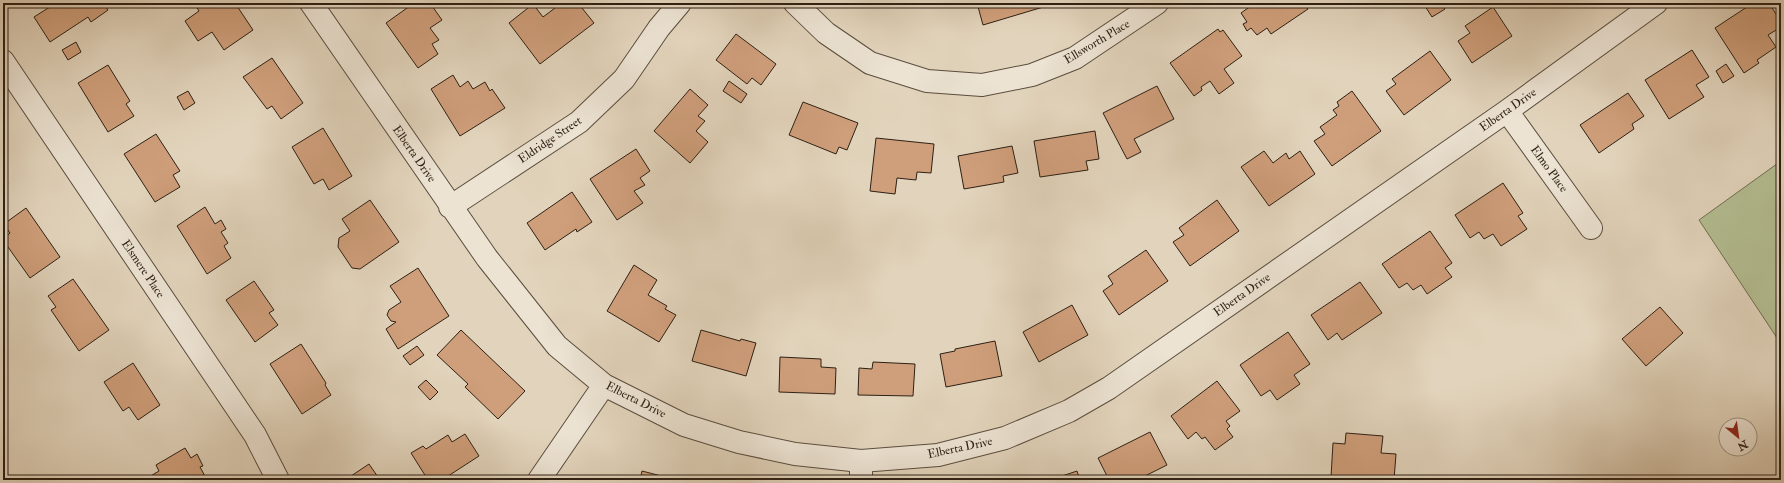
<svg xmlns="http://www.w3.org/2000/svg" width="1784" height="483" font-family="'IM FELL Double Pica',serif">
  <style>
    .green { fill: #b3bd91; stroke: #706e52 }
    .building { fill: #cf9f7b; stroke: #2d2014 }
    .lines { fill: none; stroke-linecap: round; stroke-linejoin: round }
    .street-casing { stroke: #5a4d3e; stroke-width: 24 }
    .street { stroke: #ece3d3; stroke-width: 22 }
    .labels { text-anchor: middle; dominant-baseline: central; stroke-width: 3.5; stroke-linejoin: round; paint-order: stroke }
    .street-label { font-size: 12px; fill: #2d2014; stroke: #ece3d3 }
  </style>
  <rect width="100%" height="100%" fill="#e2d4bc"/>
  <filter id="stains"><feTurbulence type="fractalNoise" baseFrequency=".005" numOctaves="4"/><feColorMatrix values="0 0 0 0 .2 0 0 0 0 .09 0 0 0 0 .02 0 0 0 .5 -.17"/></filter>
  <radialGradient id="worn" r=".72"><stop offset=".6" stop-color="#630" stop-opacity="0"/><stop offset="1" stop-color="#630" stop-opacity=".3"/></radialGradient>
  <path class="green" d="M1781,161V344L1699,220Z"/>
  <path class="building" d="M56,3H103L108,10L91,22L88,17L50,42L34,17Z
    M194,3H235L253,30L224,50L212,32L198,41L185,21L199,11Z
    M414,3H430L442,20L430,28L439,40L432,44L438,54L418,68L386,23Z
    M556,3H571L574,6L578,3L594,23L540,64L509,23L533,4L543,17L555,8L553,6Z
    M977,3H1050V5L983,25Z
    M1255,3H1304L1308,9L1271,34L1267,28L1257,35L1251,28L1247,31L1243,24L1247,22L1241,13Z
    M1341,3H1352L1345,8Z
    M1423,3H1441L1445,9L1432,17Z
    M1549,3H1559L1552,8Z
    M1753,3H1769L1781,22V27L1768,35L1776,47L1757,60L1759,63L1744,73L1715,28Z
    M1493,7L1512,36L1472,63L1458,41L1470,33L1465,26Z
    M1218,29L1220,32L1223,30L1242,56L1224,69L1234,83L1219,94L1210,81L1201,87L1202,90L1194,96L1170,63Z
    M736,34L776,64L761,85L752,78L747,84L716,60Z
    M76,42L81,52L68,60L62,50Z
    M1692,50L1709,77L1696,85L1704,97L1669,119L1645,80Z
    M1430,51L1451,80L1404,115L1386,91L1396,84L1392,79Z
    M272,58L303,103L281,119L272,106L267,109L243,77Z
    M1726,64L1734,76L1723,83L1716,71Z
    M108,65L130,101L126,104L134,116L108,132L78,83Z
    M453,75L460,87L468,81L473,89L485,82L490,91L492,89L505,108L460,136L431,89Z
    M729,81L747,94L741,103L723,91Z
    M1157,86L1174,119L1134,139L1141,152L1127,159L1103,113Z
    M690,89L708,105L698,116L705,121L696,131L708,142L690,163L654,131Z
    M188,91L195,103L184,110L177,97Z
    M1352,91L1381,131L1332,166L1314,141L1325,134L1320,127L1337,115L1333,110L1339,106L1337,102Z
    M1628,93L1644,116L1632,124L1634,129L1599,153L1580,125Z
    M803,102L858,123L847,150L839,147L836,154L789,135Z
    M323,128L352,176L329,190L323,179L314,184L292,147Z
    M1095,131L1099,159L1086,161L1088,170L1040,177L1034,141Z
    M156,134L180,171L173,175L180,187L155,202L124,154Z
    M876,138L934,144L931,173L917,172L916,180L897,178L895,194L870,191Z
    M1012,146L1018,173L1003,176L1004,182L964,189L958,156Z
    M636,149L650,171L640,178L645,185L634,191L643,203L617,220L590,179Z
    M1264,151L1273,163L1286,153L1289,159L1300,151L1315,174L1269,206L1241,167Z
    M3,177L8,184L3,188Z
    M1503,183L1523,213L1518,216L1527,229L1501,246L1493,234L1484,239L1479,232L1470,238L1455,215Z
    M572,192L592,222L577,232L576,229L545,250L527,223Z
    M370,200L399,242L360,269L352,268L338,247L339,238L350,231L342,219Z
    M1217,200L1239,231L1190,266L1173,242L1184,235L1179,228Z
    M205,207L215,224L221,220L226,229L221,232L228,243L224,246L231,258L207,274L177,226Z
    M26,208L60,257L30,278L3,240L10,233L4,224Z
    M1430,231L1452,263L1445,268L1452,277L1427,294L1421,285L1413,290L1407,283L1399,288L1382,264Z
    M1146,250L1168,281L1119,315L1103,291L1113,284L1108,276Z
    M634,265L657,280L648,295L667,306L665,309L676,315L659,342L607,311Z
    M418,268L449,316L398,349L386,329L396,322L391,321L387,315L389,310L401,302L390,286Z
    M73,279L109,330L79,351L51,310L56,307L48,296Z
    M254,281L274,310L269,313L278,325L255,342L226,300Z
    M1360,282L1382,313L1342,340L1337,333L1328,340L1311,315Z
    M1072,305L1088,335L1039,362L1023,332Z
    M1660,307L1683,333L1646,366L1622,339Z
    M461,330L525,391L498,419L465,387L468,384L437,355Z
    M701,330L740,341L741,339L756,343L746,376L692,361Z
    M1288,332L1310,364L1294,375L1300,384L1277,400L1270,390L1261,396L1240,365Z
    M995,341L1002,376L946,387L940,354L955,351V349Z
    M301,344L326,383L325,385L331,395L302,414L270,364Z
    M417,346L424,355L410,365L403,356Z
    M780,357L821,359V367L836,368L835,394L779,392Z
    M873,362L915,364L913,396L858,395L859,368L872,369Z
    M133,363L160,405L138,420L129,407L123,411L104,382Z
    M426,380L438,392L430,400L418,387Z
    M1217,381L1240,411L1226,421L1230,426L1227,429L1233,437L1215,450L1205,437L1202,439L1196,432L1188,439L1171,416Z
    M1150,432L1167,465L1137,480H1109L1098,458Z
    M1346,433L1383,436L1381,453L1396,454L1394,480L1331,477L1333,443L1345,444Z
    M465,434L479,456L442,480H428L411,453L423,446L426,449L448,435L452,442Z
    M185,448L191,458L197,454L203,466L200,467L207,480H150L149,477L159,471L156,465Z
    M369,464L380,480H345Z
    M642,471L677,480H640Z
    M1077,471L1080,480H1050Z"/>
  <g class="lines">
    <g class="street-casing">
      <path id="street" d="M311,3L487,258L557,346L604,385L684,425L739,442L795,454L861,461L938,455L1005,438L1069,411L1109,388L1507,111L1656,3
        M795,3L826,33L870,63L927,81L982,85L1032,75L1075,58L1157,3
        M3,61L255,435L278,480
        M1507,111L1591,228
        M450,207L579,122L624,79L659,28L680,3
        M861,461V480
        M539,480L604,385"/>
    </g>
    <use href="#street" class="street"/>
  </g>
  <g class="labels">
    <g class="street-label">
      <text transform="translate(1097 42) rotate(-31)">Ellsworth Place</text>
      <text transform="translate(1508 110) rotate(-35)">Elberta Drive</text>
      <text transform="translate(550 140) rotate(-34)">Eldridge Street</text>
      <text transform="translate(414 154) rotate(55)">Elberta Drive</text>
      <text transform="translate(1549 169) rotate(54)">Elmo Place</text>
      <text transform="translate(143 269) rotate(56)">Elsmere Place</text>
      <text transform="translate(1242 295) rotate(-35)">Elberta Drive</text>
      <text transform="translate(636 400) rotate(27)">Elberta Drive</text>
      <text transform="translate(960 448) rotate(-12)">Elberta Drive</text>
    </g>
  </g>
  <rect width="1784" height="483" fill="none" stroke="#e2d4bc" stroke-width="16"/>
  <rect x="4" y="4" width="1776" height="475" fill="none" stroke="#2d2014" stroke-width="2"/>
  <rect x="8" y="8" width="1768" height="467" fill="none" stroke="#2d2014"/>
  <g transform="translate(1738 437) rotate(151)"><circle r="19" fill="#ece3d3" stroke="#a09587"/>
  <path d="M0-3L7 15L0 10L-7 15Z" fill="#8f2418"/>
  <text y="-6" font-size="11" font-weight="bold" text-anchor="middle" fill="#2d2014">N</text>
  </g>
  <rect width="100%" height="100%" filter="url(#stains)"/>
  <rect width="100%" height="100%" fill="url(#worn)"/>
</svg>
